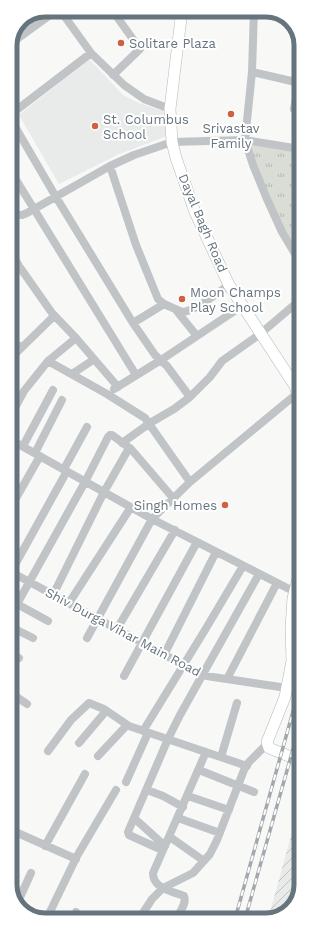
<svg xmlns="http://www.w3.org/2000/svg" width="311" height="930" font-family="'Work Sans',sans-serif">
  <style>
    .built { fill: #e9eaea }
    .industrial { fill: url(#industrial-furrows) }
    .park { fill: url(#park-tufts) }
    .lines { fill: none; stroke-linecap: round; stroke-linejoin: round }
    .secondary-casing { stroke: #b3b8bc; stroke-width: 12 }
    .street { stroke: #c0c4c7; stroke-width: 8 }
    .secondary { stroke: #fff; stroke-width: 11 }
    .rail-casing { stroke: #a2a8ad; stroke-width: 3.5 }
    .rail { stroke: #fff; stroke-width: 2; stroke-dasharray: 6; stroke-linecap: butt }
    .poi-dot { fill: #d0603f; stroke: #fff; stroke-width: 1.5 }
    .labels { text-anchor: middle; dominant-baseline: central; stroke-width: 4; stroke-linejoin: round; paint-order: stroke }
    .poi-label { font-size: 13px; fill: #66747e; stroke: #fff; text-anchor: start }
    .street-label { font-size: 13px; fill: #66747e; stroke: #fff }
    .rim { fill: none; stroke: #66747e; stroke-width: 5 }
  </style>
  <defs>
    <pattern id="industrial-furrows" width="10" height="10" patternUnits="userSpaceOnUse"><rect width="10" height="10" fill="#e9eaea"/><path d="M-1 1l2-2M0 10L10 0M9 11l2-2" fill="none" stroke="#c1c2c3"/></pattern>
    <pattern id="park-tufts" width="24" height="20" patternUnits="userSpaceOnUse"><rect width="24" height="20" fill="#d9ddd6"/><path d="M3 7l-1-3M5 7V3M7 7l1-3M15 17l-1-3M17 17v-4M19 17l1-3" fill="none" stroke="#b4b8b3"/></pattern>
  </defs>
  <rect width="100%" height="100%" fill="#f8f8f6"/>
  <path class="built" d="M89,59L123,95L139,103L163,111L167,136L117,155L59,184L19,115Z"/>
  <path class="industrial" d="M301,800V886L294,907L275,919H268Z"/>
  <path class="park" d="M246,142L300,150V253L285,232Z"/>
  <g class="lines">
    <g class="secondary-casing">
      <path id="secondary" d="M182,10L170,109L172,142L176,158L195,212L229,285L295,386L300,404
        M301,567L293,598L291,628L292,661L285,697L267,742L269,748L301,761"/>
    </g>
    <path class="street" d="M60,10L91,53L124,85L144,99L170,109
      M112,10L140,49L113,75
      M254,10L252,72L245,140L253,165L267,199L282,232L300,262
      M29,17L36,25
      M10,44L57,10
      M252,72L300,83
      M294,109L299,83
      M10,115L91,53
      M10,118L56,197L133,323L155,355L167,366L190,397
      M110,166L136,245L158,299L164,304L182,312C196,311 217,293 229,285
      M10,170L136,375
      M10,214L22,215L27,213L110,166L134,155L172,142L245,140L300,149
      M10,250L19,266L52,313L76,338L118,387
      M176,310L197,336
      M133,323L164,304
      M10,341L21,347
      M10,359L54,316
      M48,361L107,394L145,418L190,482
      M72,374L93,360
      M114,389L161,360L242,306
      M11,415L24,391L48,361L76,338
      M11,440L152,519L295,592
      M122,443L150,423L174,409L190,397L210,377L222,361L260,334L300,300
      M23,446L53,390
      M35,453L62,400
      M11,454L17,443
      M64,469L87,427
      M11,507L40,456
      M11,572L202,675L213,677L287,688
      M11,572L67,471
      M53,595L104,492L129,448
      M11,600L17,604L85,482L108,437L110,435H112L131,449L173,498
      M69,603L131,507
      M11,617L17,604L48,621
      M11,627L33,638
      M117,629L175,530
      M87,638L152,519L190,482L300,391
      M11,654L19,658
      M164,655L216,552
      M124,676L197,542
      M227,679L277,583
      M11,693L27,704
      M11,722L14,724
      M143,731L205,630L243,566
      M79,743L106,711
      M48,751L71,720L89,703L104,709L129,726L247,766
      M98,756L127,725
      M221,757L237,703
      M199,770L254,792
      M126,782L148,733
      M147,790L163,796L183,807
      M188,796L229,810
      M134,818L165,846
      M178,818L220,833
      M11,830L76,859
      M170,837L204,861
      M45,846L85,774
      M162,850L129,835L128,832L168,739L180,715L259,574
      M17,904L31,873
      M139,919L152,899L163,888L193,873L210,854L217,840L244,770L249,762L267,744
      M176,919C180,912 187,903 184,896C172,891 153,889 153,873L206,752
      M46,920L77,856L116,790
      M73,920L76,912"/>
    <use href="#secondary" class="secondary"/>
    <g class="rail-casing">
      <path id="rail" d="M235,919L301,683
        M245,919L301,721"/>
    </g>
    <use href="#rail" class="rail"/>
  </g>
  <g class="poi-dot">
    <circle cx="121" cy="43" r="4"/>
    <circle cx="231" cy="114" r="4"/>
    <circle cx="95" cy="126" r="4"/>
    <circle cx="182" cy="299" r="4"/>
    <circle cx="225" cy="505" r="4"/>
  </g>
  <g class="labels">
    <g class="poi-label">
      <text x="129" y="43">Solitare Plaza</text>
      <text x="103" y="119">St. Columbus<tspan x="103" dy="15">School</tspan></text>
      <text x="231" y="128" text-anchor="middle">Srivastav<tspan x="231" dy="15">Family</tspan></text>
      <text x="190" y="292">Moon Champs<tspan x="190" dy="15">Play School</tspan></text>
      <text x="217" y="505" text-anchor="end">Singh Homes</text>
    </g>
    <g class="street-label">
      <text transform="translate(203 223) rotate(67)">Dayal Bagh Road</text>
      <text transform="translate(123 632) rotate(28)">Shiv Durga Vihar Main Road</text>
    </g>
  </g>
  <path d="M0 0H311V930H0ZM45 17H266A28 28 0 0 1 294 45V885A28 28 0 0 1 266 913H45A28 28 0 0 1 17 885V45A28 28 0 0 1 45 17Z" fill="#fff" fill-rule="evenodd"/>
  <path class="rim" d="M45 17H266A28 28 0 0 1 294 45V885A28 28 0 0 1 266 913H45A28 28 0 0 1 17 885V45A28 28 0 0 1 45 17Z"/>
</svg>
